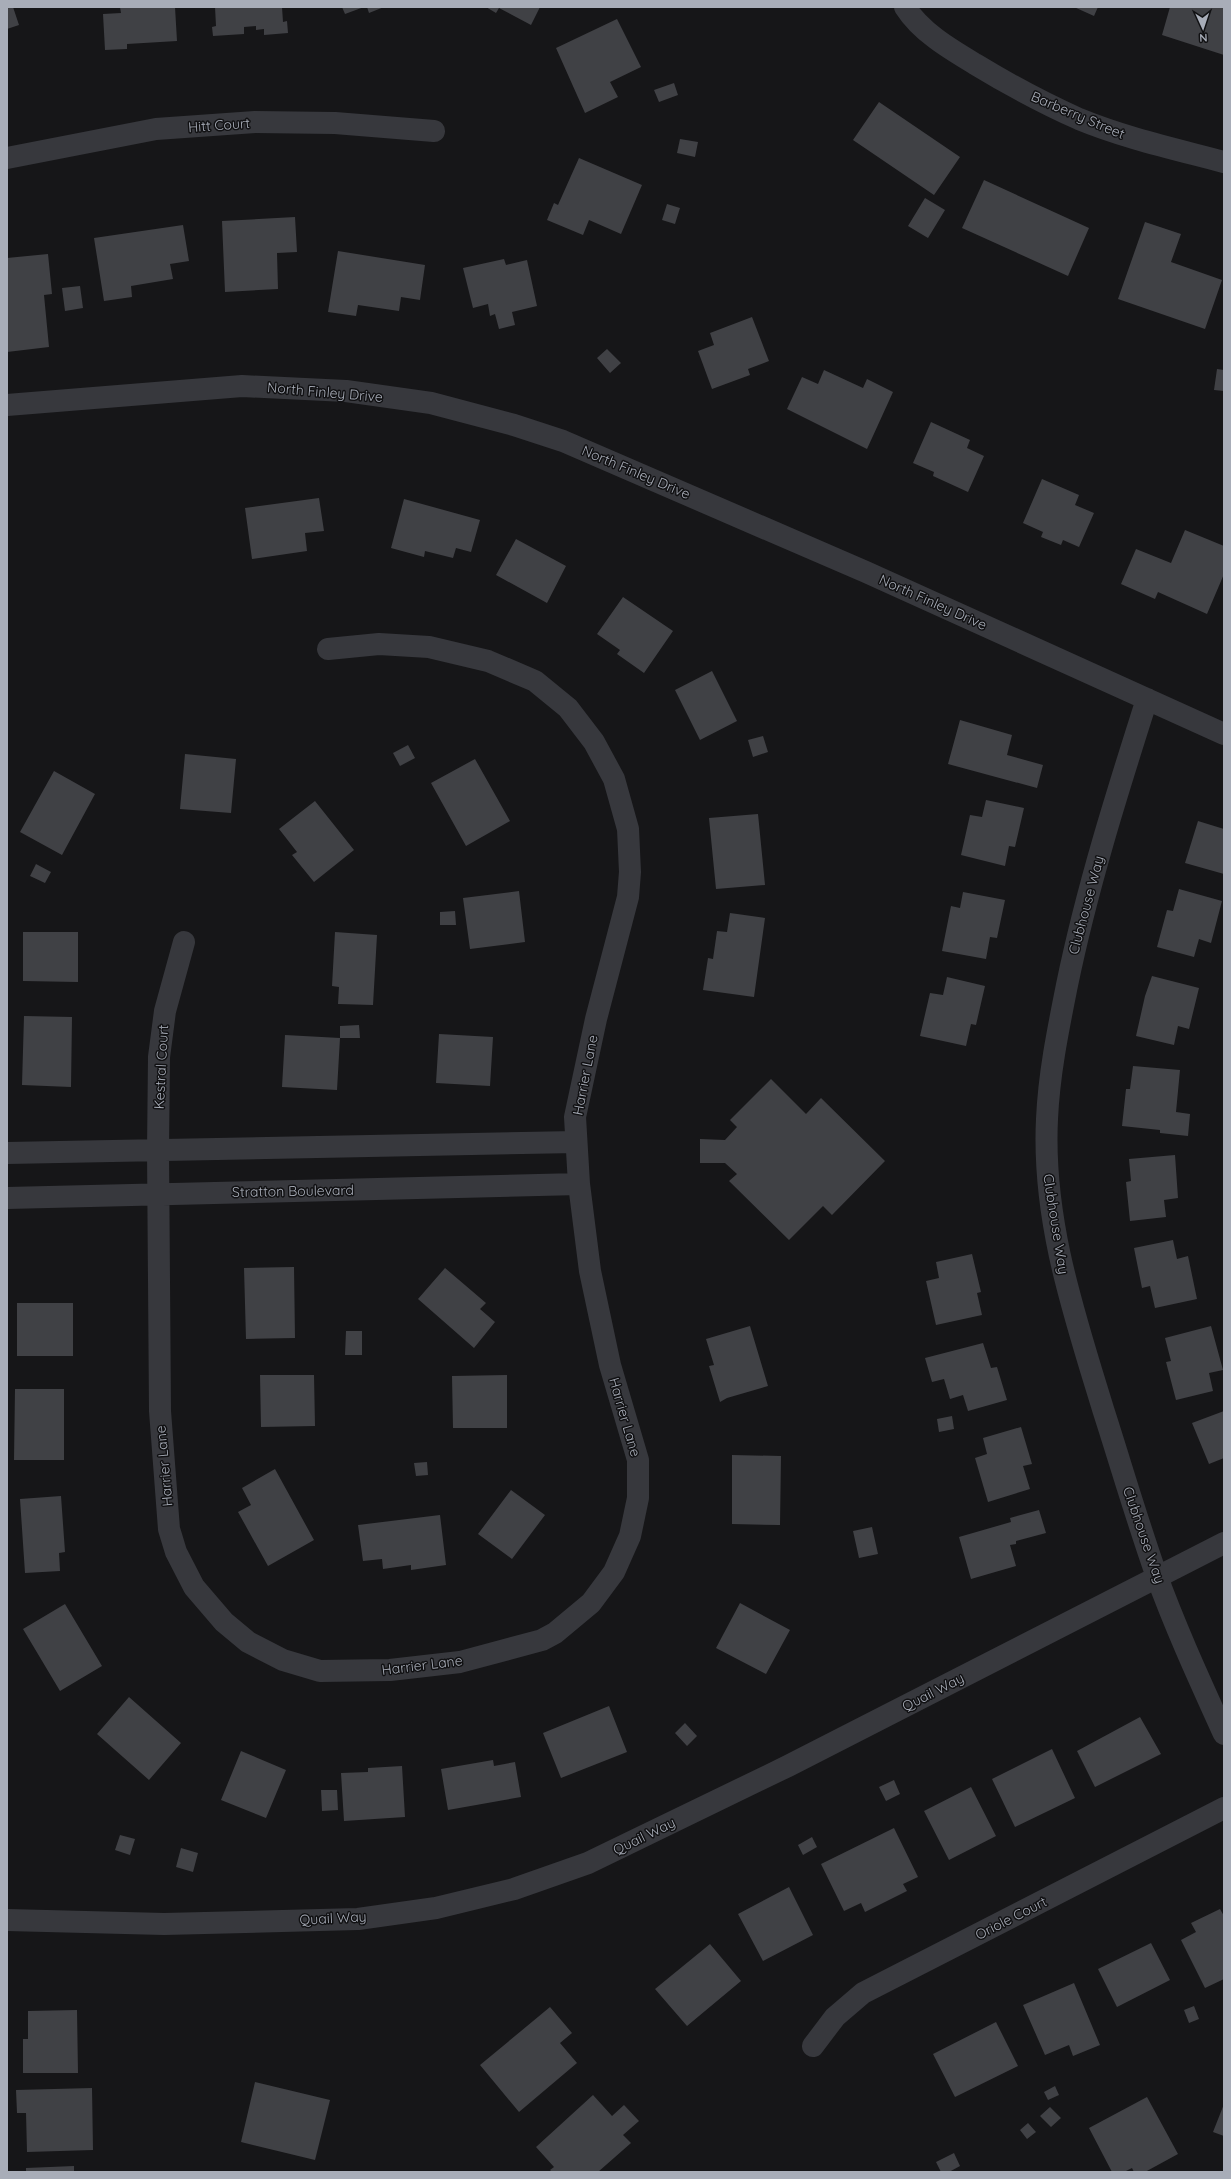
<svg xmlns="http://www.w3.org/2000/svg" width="1231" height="2179" font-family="Quicksand,sans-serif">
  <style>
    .building { fill: #404145 }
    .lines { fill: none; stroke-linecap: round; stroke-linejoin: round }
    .minor { stroke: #37383d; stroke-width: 22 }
    .labels { text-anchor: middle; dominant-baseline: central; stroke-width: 3; stroke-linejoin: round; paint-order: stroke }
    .street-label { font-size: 14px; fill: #a8adb8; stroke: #111113 }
  </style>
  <rect width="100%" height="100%" fill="#161618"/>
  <path class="building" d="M7,7H13L19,25L7,29Z
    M120,7H175L177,41L127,44V49L105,50L103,14L121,13Z
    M215,7H282L283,22L287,21L288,33L264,35V29L256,30V26L244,27V34L213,36L212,27L216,26Z
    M342,7H364L345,14Z
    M367,7H384L369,13Z
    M486,7H540L531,25L499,8L496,13Z
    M1074,7H1098L1094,16Z
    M1170,7H1224V55L1162,35Z
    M617,19L641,67L610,82L618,97L585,113L556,48Z
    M674,83L678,95L659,102L654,90Z
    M879,102L960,157L934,195L853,140Z
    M680,139L698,142L695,157L677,153Z
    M579,158L642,185L621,234L589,220L583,235L547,220L554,203L558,205Z
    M984,180L1089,228L1068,276L962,228Z
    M925,198L945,210L928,238L908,226Z
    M667,204L680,208L675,224L662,220Z
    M295,217L297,252L277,253L278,289L225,292L222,221Z
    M1145,222L1181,234L1171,262L1222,280L1205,329L1118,299Z
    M183,225L189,261L170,264L173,279L131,286L132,297L104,301L94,238Z
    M338,251L425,265L420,300L401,297L399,311L358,305L356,316L328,312Z
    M48,254L52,294L44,295L49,347L7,352V258Z
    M504,259L506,265L527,260L537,306L512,312L515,325L499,329L495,314L490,316L488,304L473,308L463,268Z
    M80,286L83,308L65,311L62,288Z
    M752,317L769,361L748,369L750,375L712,389L698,351L714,345L710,333Z
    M607,349L621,363L610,373L597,358Z
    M1217,369L1224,370V391L1214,390Z
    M824,370L863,388L867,379L893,392L867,449L787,409L802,377L818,384Z
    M931,422L970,440L967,448L984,456L968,492L933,476L934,472L913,463Z
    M1042,479L1079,495L1075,505L1094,513L1079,547L1063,540L1061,545L1041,537L1043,532L1023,523Z
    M319,498L324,531L305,533L307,551L252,559L245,508Z
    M404,499L480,520L471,552L456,548L453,558L425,551L424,557L391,548Z
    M1185,530L1224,546V574L1207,614L1158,592L1155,599L1121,584L1136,549L1171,563Z
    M516,539L566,566L547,603L496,575Z
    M623,597L673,631L644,673L617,654L620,650L597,634Z
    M712,671L737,721L700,740L675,690Z
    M960,720L1012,735L1007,755L1043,765L1037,788L948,764Z
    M763,736L768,752L753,757L748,740Z
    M408,745L415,758L400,766L393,753Z
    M185,754L236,759L231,813L180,809Z
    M475,759L510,821L466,846L431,783Z
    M54,771L95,794L62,855L20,832Z
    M986,800L1024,808L1015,847L1009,846L1005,866L961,855L970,815L982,817Z
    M315,801L354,850L314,882L292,855L297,852L279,829Z
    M758,814L765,885L716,889L709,818Z
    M1198,821L1224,829V874L1185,863Z
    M36,864L51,872L45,883L30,876Z
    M1179,889L1222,901L1211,943L1199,939L1194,957L1157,947L1167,910L1173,911Z
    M519,891L525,942L470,949L463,898Z
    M963,892L1005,900L997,938L990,937L986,959L942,951L951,906L960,908Z
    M455,911L456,925H440V912Z
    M730,913L765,918L754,997L703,990L708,958L713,959L717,931L727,932Z
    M23,932H78V982L23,981Z
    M335,932L377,935L373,1005L338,1004L339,987L332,986Z
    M1152,976L1199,988L1189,1029L1178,1026L1174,1045L1136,1036L1145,996Z
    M947,977L985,986L976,1025L971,1024L966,1046L920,1036L930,993L943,995Z
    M24,1016L72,1017L71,1087L22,1085Z
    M359,1025L360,1038H340V1026Z
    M439,1034L493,1037L490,1086L436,1083Z
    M285,1035L340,1038L337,1090L282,1087Z
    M1133,1066L1180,1070L1176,1112L1190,1114L1188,1136L1160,1133V1130L1122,1126L1126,1089H1130Z
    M771,1079L806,1114L821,1098L885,1161L832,1215L823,1206L789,1240L729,1181L737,1174L725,1163H700V1139L725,1140L737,1127L730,1120Z
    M1175,1155L1178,1198L1164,1200L1166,1217L1130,1221L1126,1182L1131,1181L1129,1159Z
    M1173,1240L1177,1259L1188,1256L1197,1299L1155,1308L1150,1286L1142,1288L1134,1248Z
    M972,1254L981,1292L977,1293L982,1315L936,1325L926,1281L939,1278L936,1262Z
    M294,1267L295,1338L246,1339L244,1268Z
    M445,1268L486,1303L480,1309L495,1322L474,1348L418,1299Z
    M17,1303H73V1356H17Z
    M750,1326L768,1386L727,1398L720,1402L709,1366L714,1365L706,1339Z
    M1211,1326L1223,1370L1209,1373L1213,1391L1176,1400L1166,1362L1171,1361L1165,1338Z
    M346,1331H362V1355H345Z
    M983,1343L991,1368L997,1367L1007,1400L968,1411L963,1395L950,1399L944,1379L932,1382L925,1358Z
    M260,1375H314L315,1426L261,1427Z
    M507,1375V1428H453L452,1376Z
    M15,1389H64V1460H14Z
    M1224,1411V1458L1209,1464L1192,1423Z
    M952,1416L954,1429L939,1432L937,1419Z
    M1021,1427L1032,1464L1023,1466L1030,1489L988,1502L975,1458L987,1454L983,1438Z
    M732,1455L781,1456L780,1525L732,1524Z
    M427,1462L428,1475L416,1476L414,1463Z
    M275,1469L314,1540L268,1566L238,1512L251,1505L242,1488Z
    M511,1490L545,1515L512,1559L478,1534Z
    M61,1496L65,1552L59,1553L60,1571L25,1573L20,1499Z
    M1039,1510L1046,1533L1016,1541V1544L1010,1545L1016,1566L971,1579L959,1537L1011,1522L1010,1518Z
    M440,1515L446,1565L411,1570V1565L383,1569L382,1559L363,1561L358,1525Z
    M872,1527L878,1554L859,1558L853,1531Z
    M740,1603L790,1630L766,1674L716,1648Z
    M65,1604L102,1666L60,1691L23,1629Z
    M129,1697L181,1743L149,1780L97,1734Z
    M609,1706L627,1752L561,1778L543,1733Z
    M1140,1717L1161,1754L1095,1787L1077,1751Z
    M685,1723L697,1736L687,1746L675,1733Z
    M1052,1749L1075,1798L1015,1827L992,1779Z
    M241,1751L286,1770L266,1818L221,1800Z
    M493,1760L494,1766L515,1762L521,1797L448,1810L441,1769Z
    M402,1766L405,1817L344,1821L341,1773L368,1772V1768Z
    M894,1780L900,1794L886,1801L879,1787Z
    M971,1787L996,1836L949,1860L924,1811Z
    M321,1790H337L338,1810L322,1811Z
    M894,1828L918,1877L903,1884L907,1891L865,1912L861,1903L844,1911L821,1864Z
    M120,1835L135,1839L130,1855L115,1850Z
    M812,1837L817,1847L803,1855L798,1845Z
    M181,1848L198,1853L193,1872L176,1867Z
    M789,1887L813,1935L763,1961L738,1914Z
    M1220,1909L1224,1916V1979L1205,1988L1181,1940L1196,1932L1191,1923Z
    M1151,1943L1170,1980L1117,2007L1098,1969Z
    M710,1944L741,1981L687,2026L655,1989Z
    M1074,1983L1100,2045L1073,2056L1069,2045L1045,2055L1023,2005Z
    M1194,2006L1199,2019L1189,2023L1184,2010Z
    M550,2007L572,2033L560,2043L577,2063L519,2112L480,2065Z
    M77,2010L78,2073H23V2039H28V2011Z
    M996,2022L1018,2066L955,2097L933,2054Z
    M255,2082L330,2100L315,2160L241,2142Z
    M1055,2086L1059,2095L1048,2100L1044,2092Z
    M92,2088L93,2150L27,2152L26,2113H17L16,2090Z
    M593,2095L612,2116L624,2105L639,2121L623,2135L631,2143L598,2172H552L550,2170L554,2167L536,2147Z
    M1147,2097L1178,2154L1145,2172H1134L1132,2168L1124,2172H1112L1089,2128Z
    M1224,2104V2136L1213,2132Z
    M1050,2107L1061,2118L1051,2127L1040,2116Z
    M1028,2123L1036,2132L1027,2139L1020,2130Z
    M954,2153L960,2166L949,2172H941L936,2162Z
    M74,2166V2172H26V2168Z"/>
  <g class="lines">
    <path class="minor" d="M905,7C921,32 950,49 975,64C1008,84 1043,103 1079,119C1125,138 1175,149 1224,162
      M7,158L156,129L255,122L335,123L434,131
      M7,405L242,386L346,391L431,403L514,425L563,441L866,572L1224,734
      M1147,699C1117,793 1087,888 1067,985C1058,1030 1049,1074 1047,1119C1042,1220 1074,1314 1103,1409C1121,1465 1137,1520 1156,1574C1176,1629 1200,1681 1224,1734
      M184,942L165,1011L159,1057L158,1150L160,1411L169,1529L176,1552L194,1587L224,1622L248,1642L283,1660L320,1671L390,1670L460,1662L542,1640L555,1633L591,1603L614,1572L630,1536L638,1498V1460L610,1365L590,1271L579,1184L575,1117L596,1019L628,897L630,872L628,829L614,779L594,742L568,708L535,681L488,661L429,647L379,644L328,649
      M7,1153L576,1142
      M7,1198L579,1184
      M7,1920L164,1924L358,1919L436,1908L514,1889L588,1863L788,1766L1224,1543
      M813,2046L835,2017L863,1993L1224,1808"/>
  </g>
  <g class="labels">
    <g class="street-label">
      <text transform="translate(1078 115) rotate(23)">Barberry Street</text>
      <text transform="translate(219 125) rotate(-4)">Hitt Court</text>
      <text transform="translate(325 392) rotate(5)">North Finley Drive</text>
      <text transform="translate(636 472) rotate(23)">North Finley Drive</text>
      <text transform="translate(933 602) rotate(24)">North Finley Drive</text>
      <text transform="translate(1086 905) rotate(-75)">Clubhouse Way</text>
      <text transform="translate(161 1067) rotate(-87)">Kestral Court</text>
      <text transform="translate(585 1075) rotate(-79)">Harrier Lane</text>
      <text transform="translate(293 1191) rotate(-1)">Stratton Boulevard</text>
      <text transform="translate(1056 1224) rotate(81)">Clubhouse Way</text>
      <text transform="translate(625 1417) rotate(74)">Harrier Lane</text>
      <text transform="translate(164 1466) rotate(-95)">Harrier Lane</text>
      <text transform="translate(1144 1535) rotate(71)">Clubhouse Way</text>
      <text transform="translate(422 1665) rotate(-7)">Harrier Lane</text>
      <text transform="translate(933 1692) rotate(-27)">Quail Way</text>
      <text transform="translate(644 1836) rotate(-26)">Quail Way</text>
      <text transform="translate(333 1918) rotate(-3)">Quail Way</text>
      <text transform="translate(1011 1918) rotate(-27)">Oriole Court</text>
    </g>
  </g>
  <rect width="1231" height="2179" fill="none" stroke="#a8adb8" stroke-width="16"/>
  <g transform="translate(1203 28) rotate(177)" stroke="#111113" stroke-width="3" paint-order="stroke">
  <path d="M0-3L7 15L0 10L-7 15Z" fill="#a8adb8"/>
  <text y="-6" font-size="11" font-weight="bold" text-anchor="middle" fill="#a8adb8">N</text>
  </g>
</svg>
